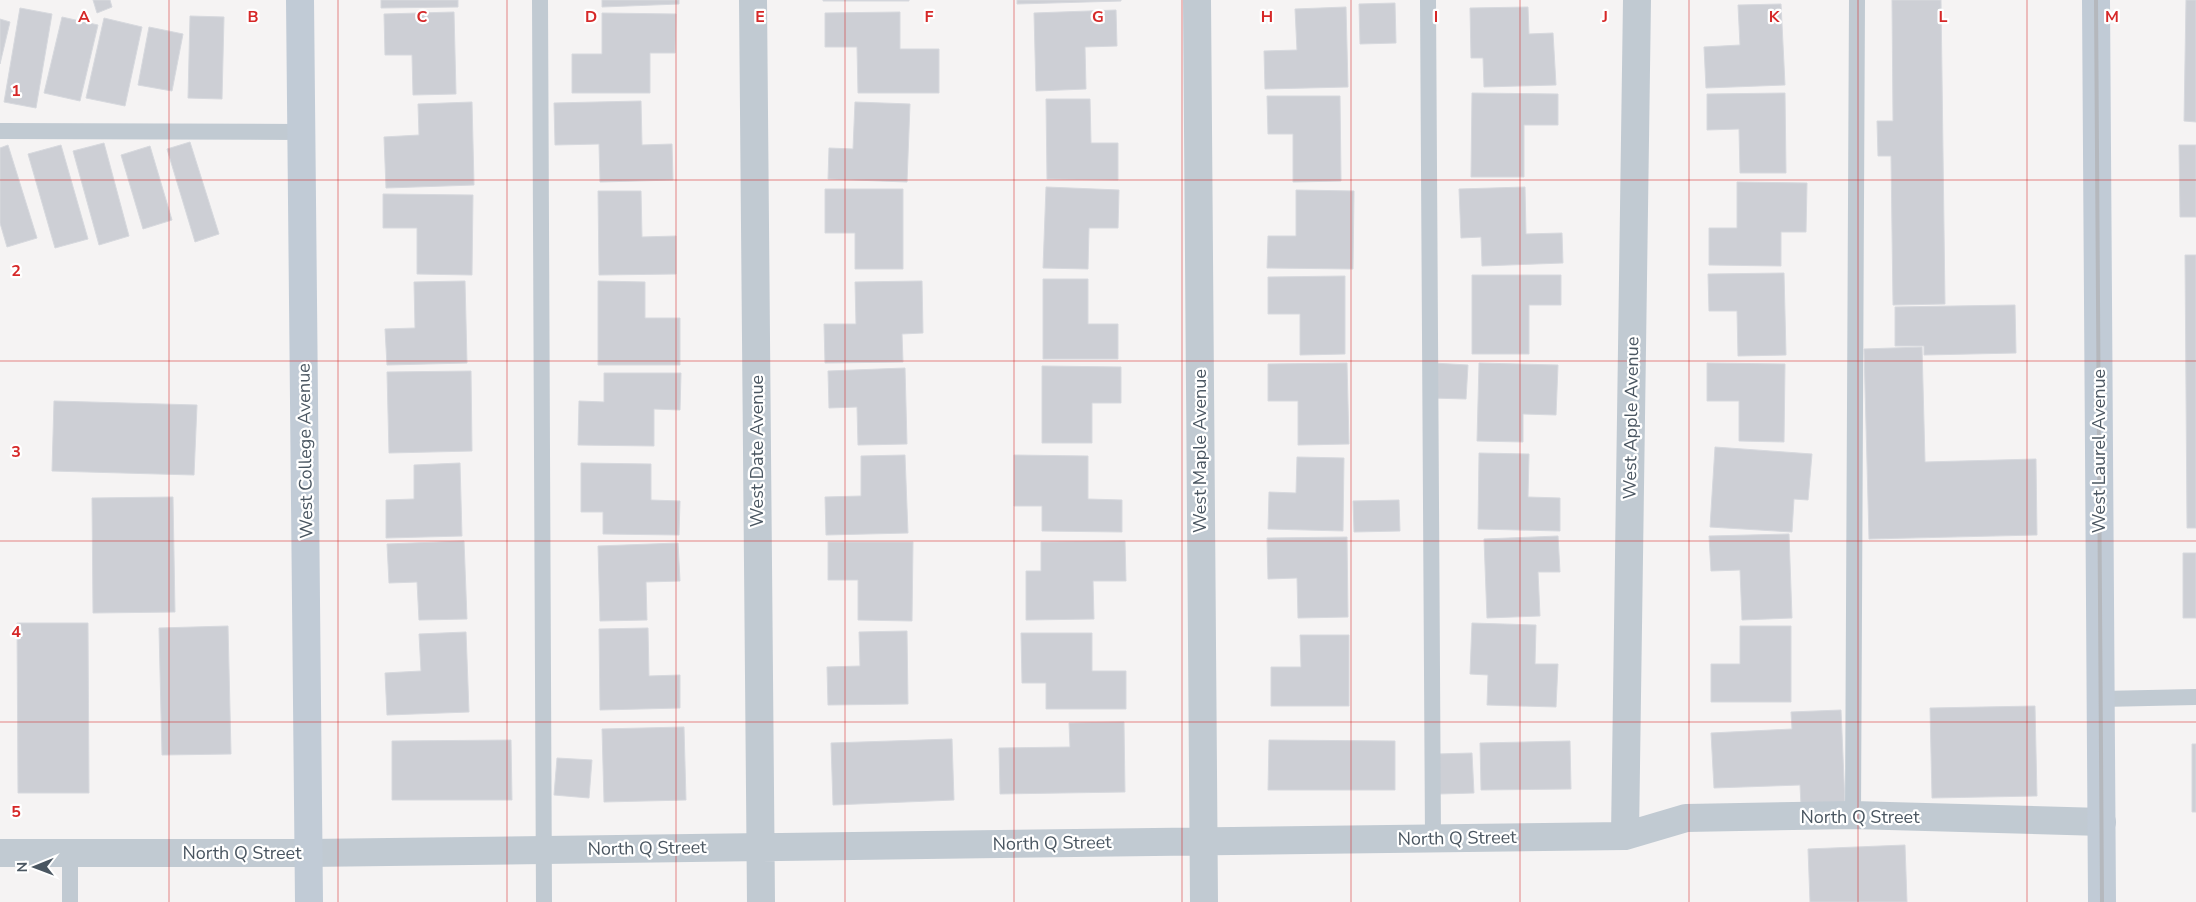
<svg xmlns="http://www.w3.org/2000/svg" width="2196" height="902" font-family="'Nunito Sans',sans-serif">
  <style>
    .building { fill: #cdcfd5; stroke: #d7d9de }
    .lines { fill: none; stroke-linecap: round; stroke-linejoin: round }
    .lane { stroke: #c1cad2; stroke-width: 16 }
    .street { stroke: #c1cad2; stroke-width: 28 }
    .secondary { stroke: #c1cbd6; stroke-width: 28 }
    .rail { stroke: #b5b8bd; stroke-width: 4 }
    .grid { fill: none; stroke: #d62828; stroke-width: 1; stroke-opacity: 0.55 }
    .labels { text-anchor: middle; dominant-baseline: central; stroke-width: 4.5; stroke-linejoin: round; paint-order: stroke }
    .street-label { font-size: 18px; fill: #4a5661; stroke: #fff }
    .grid-label { font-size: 16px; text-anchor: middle; font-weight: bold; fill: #d62828; stroke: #fff; stroke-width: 4.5; stroke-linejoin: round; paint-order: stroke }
  </style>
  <rect width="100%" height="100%" fill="#f5f3f3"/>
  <path class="building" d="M93,0H110L112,7L97,13Z
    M381,0H458V7L381,8Z
    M602,0H679V4L602,7Z
    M823,0H909V1H823Z
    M1017,0H1121V1L1017,4Z
    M1892,0H1941L1945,304L1893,305L1891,156H1878L1877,121H1893Z
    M2186,0H2196V122L2184,121Z
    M1395,3L1396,43L1360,44L1359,4Z
    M1781,4L1785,85L1706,88L1704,47L1740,45L1738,5Z
    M1346,7L1348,87L1265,89L1264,51L1297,50L1295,9Z
    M1528,7L1529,34L1553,33L1556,85L1484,87L1483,58H1471L1470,8Z
    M20,8L52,14L36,108L4,102Z
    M1116,10L1117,46L1085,47L1086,89L1036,91L1034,13Z
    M454,12L456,94L413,95L412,55H385L384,14Z
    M900,12V49H939V93H858L857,47H825V13Z
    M602,13L676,14L675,53H650V93H572V54H602Z
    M190,16L224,17L222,99L188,98Z
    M62,17L98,25L80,101L44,93Z
    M104,18L142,27L125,106L86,98Z
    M0,19L10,22L0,64Z
    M149,27L183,34L172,91L138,85Z
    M1472,93L1558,94V125H1524V177H1471Z
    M1785,93L1786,173H1740L1739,129L1707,130V94Z
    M1267,96H1340L1341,181L1293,182V134H1268Z
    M1046,99H1090L1091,143H1118V180L1047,179Z
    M641,101L642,145L672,144L673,180L600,182L599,144L555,145L554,103Z
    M472,102L474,185L386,188L384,137L419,135L418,104Z
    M855,102L910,104L907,182L828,179L829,148L853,149Z
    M190,142L219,234L195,242L167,149Z
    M104,143L129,236L99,245L73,151Z
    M8,145L37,238L7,247L0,223V148Z
    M61,145L88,239L55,248L28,154Z
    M2179,145H2196V217H2180Z
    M150,146L172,220L143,229L121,155Z
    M1737,182L1807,183L1806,232H1781V266L1709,265V228H1737Z
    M1046,187L1119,190L1118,228H1089L1088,269L1043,268Z
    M1525,187L1526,234L1562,233L1563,263L1482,266L1481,237L1461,238L1459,189Z
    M825,189H903V269H855V233H825Z
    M1296,190L1354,191L1353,269L1267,268L1268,236H1296Z
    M598,191H641L642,237L676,236V274L599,275Z
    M383,194L473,195L472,275L417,274V228H383Z
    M2185,255H2196V528H2187Z
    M1784,273L1786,355L1738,356L1737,311H1709L1708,274Z
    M1472,275H1561V305H1529V354H1472Z
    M1345,276V354L1300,355V314H1268V277Z
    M1043,279H1088V324H1118V359H1043Z
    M465,281L467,363L387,365L385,329L415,328L414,282Z
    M598,281L645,282V318H680V365H598Z
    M922,281L923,333L902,334L903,362L825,363L824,324H856L855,282Z
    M2015,305L2016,353L1924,355V346H1895V307Z
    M1922,347L1925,462L2036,459L2037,535L1869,539L1864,349Z
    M1347,363L1349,444L1298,445V401H1268V364Z
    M1433,363L1468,365L1466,399L1432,398Z
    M1479,363L1558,365L1556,415L1523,414V442L1477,441Z
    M1707,363L1785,364L1784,442L1739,441V401H1707Z
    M1042,366L1121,367V403H1092V443H1042Z
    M905,368L907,444L858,445L857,407L829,408L828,371Z
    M471,371L472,451L389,453L387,372Z
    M604,373H681L680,410L654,409V446L578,445L579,401L604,402Z
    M54,401L197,405L194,475L52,471Z
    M1715,447L1812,454L1808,500L1794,499L1792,532L1710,527Z
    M1479,453L1529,454L1528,497L1560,498V531L1478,529Z
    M905,455L908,533L826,535L825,497L861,496V456Z
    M1014,455L1088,456V499L1122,500V532L1042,531V506H1014Z
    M1297,457L1344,458L1343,531L1268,529L1269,492L1296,493Z
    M460,463L462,536L386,538V500L414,499V465Z
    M581,463L651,464V500L680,501L679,535L603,534V512H581Z
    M173,497L175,612L93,613L92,498Z
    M1399,500L1400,531L1354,532L1353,501Z
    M1789,534L1792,618L1742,620L1740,570L1711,571L1709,536Z
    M1558,536L1560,572H1538L1540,616L1487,618L1484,539Z
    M1347,537L1348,617L1298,618L1297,578L1268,579L1267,538Z
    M464,541L467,619L419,620L417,582L389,583L387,544Z
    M1125,541L1126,581H1093L1094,619L1026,620V571H1041V542Z
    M828,542H913L912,621L858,620V580H828Z
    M678,543L680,581L646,582L647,620L600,621L598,546Z
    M2183,553H2196V618H2183Z
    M17,623H88L89,793H18Z
    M1472,623L1536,625L1535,664H1558L1556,707L1487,705L1488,675L1470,674Z
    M228,626L231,754L162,755L159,628Z
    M1740,626H1791V702H1711V664H1740Z
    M648,628L649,676L680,675V708L600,710L599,629Z
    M907,631L908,704L828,705L827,667L860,666L859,632Z
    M466,632L469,712L387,715L385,673L421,671L419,634Z
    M1021,633H1092V671H1126V709H1046V683H1022Z
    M1300,635H1349V706H1271V667H1301Z
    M2035,706L2037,796L1932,798L1930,708Z
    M1841,710L1845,803L1801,805L1800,785L1714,788L1711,733L1792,729L1791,712Z
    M1124,722L1125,792L1000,794L999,748L1070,747L1069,723Z
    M684,727L686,800L604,802L602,729Z
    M952,739L954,800L833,805L831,743Z
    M511,740L512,800H392V741Z
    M1269,740L1395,741V790H1268Z
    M1570,741L1571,789L1481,790L1480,743Z
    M2192,744H2196V812H2192Z
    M1472,753L1474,793L1439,794L1437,754Z
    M557,758L592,760L589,798L554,795Z
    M1905,845L1907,902H1810L1808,849Z"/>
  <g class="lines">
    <path class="lane" d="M540,0L544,902
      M1428,0L1433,839
      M0,131L302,132
      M2101,699L2196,697
      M1853,815L1857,0
      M70,902V853"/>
    <path class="street" d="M753,0L761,902
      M1197,0L1204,902
      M1625,836L1637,0
      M0,853H308L1625,836L1686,818L1853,815L2102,822"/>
    <path class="secondary" d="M300,0L309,902
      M2096,0L2102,902"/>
    <path class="rail" d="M2096,0L2102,902"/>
  </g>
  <path class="grid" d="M169,0V902M338,0V902M507,0V902M676,0V902M845,0V902M1014,0V902M1182,0V902M1351,0V902M1520,0V902M1689,0V902M1858,0V902M2027,0V902M0,180H2196M0,361H2196M0,541H2196M0,722H2196"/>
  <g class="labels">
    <g class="street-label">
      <text transform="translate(1631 418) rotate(-89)">West Apple Avenue</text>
      <text transform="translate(305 451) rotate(-91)">West College Avenue</text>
      <text transform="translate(757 451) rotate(-90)">West Date Avenue</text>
      <text transform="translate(1200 451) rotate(-90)">West Maple Avenue</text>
      <text transform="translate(2099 451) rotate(-90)">West Laurel Avenue</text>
      <text x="1860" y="817">North Q Street</text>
      <text transform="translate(1457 838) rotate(-1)">North Q Street</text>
      <text transform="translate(1052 843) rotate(-1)">North Q Street</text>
      <text transform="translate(647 848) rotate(-1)">North Q Street</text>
      <text x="242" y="853">North Q Street</text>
    </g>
  </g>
  <g class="grid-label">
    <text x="84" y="22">A</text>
    <text x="253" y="22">B</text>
    <text x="422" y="22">C</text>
    <text x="591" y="22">D</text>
    <text x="760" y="22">E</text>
    <text x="929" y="22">F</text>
    <text x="1098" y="22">G</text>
    <text x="1267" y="22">H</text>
    <text x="1436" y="22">I</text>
    <text x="1605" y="22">J</text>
    <text x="1774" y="22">K</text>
    <text x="1943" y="22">L</text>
    <text x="2112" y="22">M</text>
    <text x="16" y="96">1</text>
    <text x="16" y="276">2</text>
    <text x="16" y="457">3</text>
    <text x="16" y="637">4</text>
    <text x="16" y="817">5</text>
  </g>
  <g transform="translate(35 867) rotate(269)" stroke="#ffffff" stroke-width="4" paint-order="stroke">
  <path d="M0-4L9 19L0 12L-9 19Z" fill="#4a5661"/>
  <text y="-8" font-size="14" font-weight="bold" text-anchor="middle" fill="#4a5661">N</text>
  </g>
</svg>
